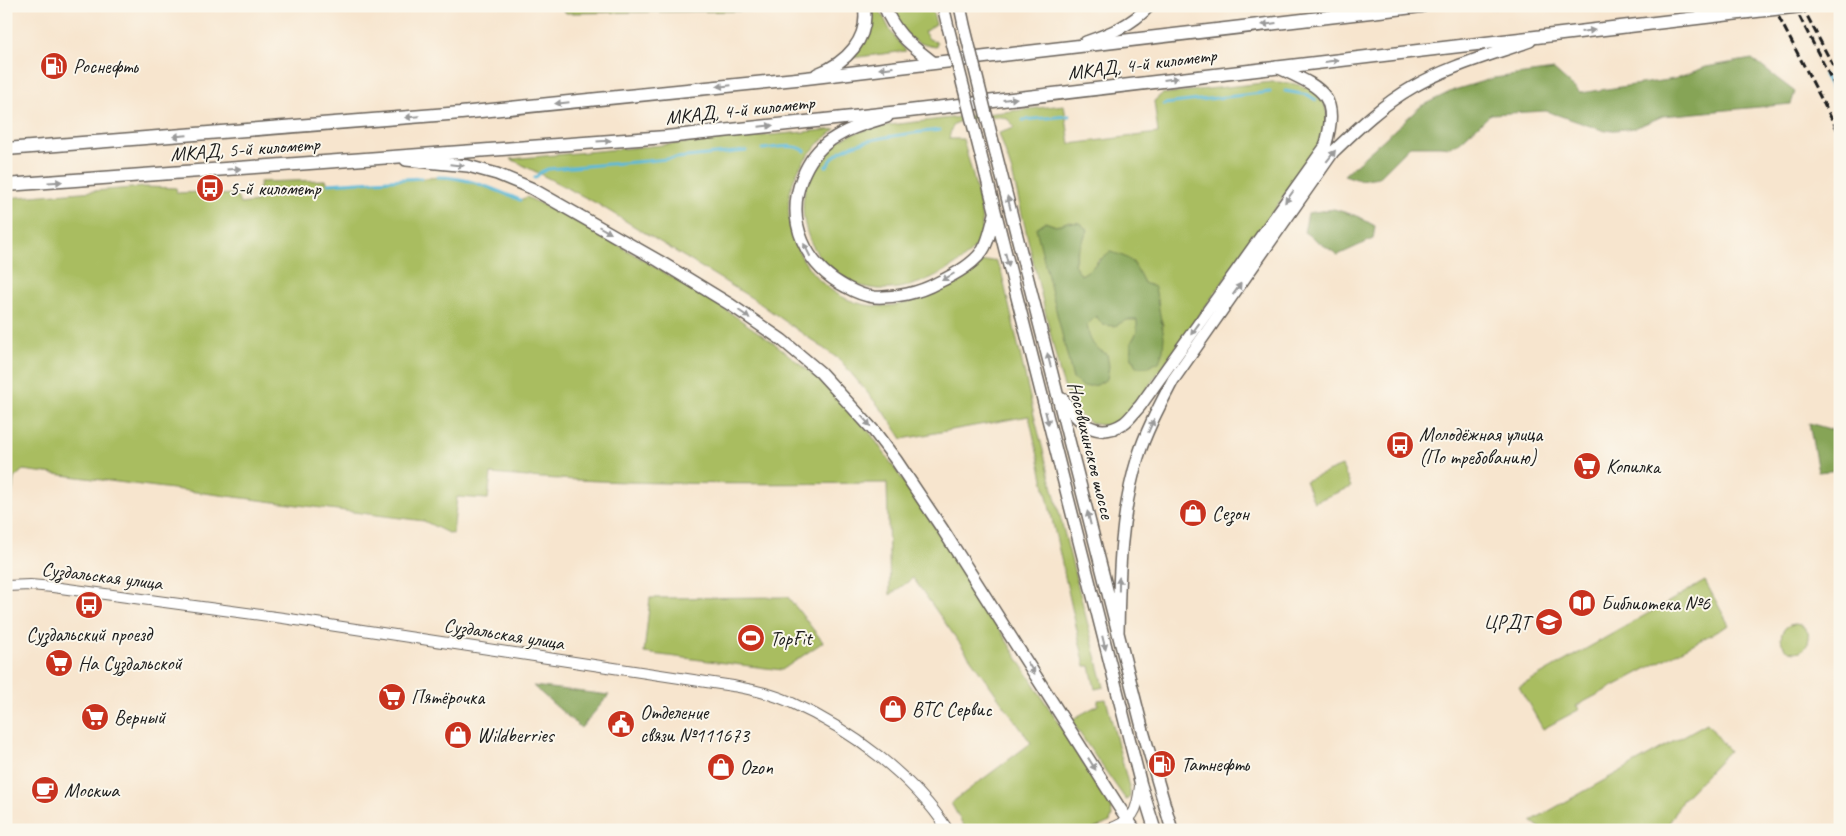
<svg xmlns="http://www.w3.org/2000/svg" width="1846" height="836" font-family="Caveat,sans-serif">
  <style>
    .green { fill: #a9bd61; stroke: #626c3e; fill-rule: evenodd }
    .forest { fill: #86a457; stroke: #51603a }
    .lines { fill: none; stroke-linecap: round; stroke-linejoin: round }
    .stream { stroke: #5bbada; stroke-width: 3 }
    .tertiary-casing { stroke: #69625a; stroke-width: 12 }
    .secondary-casing { stroke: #69625a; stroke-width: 14 }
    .trunk-casing { stroke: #69625a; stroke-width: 15 }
    .tertiary { stroke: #fff; stroke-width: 10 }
    .secondary { stroke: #fff; stroke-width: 11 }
    .trunk { stroke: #fff; stroke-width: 12 }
    .rail { stroke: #1c1c1c; stroke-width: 3; stroke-dasharray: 8 4; stroke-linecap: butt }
    .secondary-bridge-casing { stroke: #69625a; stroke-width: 14; stroke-linecap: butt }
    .trunk-bridge-casing { stroke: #69625a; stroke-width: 15; stroke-linecap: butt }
    .secondary-bridge { stroke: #fff; stroke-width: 11 }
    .trunk-bridge { stroke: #fff; stroke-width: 12 }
    .oneway { fill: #999 }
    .labels { text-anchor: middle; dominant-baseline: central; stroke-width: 4; stroke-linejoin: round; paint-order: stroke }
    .street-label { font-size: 20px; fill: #1c1c1c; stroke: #fbf7ec }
    .poi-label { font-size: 20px; fill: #1c1c1c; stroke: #fbf7ec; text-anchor: start }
  </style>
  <rect width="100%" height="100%" fill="#fbf7ec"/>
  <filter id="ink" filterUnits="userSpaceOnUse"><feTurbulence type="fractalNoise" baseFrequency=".02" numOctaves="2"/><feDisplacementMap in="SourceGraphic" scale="10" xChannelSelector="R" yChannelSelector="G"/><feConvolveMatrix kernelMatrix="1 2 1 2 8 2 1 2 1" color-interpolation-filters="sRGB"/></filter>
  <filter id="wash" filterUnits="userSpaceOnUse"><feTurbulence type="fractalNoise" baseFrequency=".0096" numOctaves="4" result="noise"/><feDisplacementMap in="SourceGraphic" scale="20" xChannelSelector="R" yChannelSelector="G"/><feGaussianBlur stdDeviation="1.12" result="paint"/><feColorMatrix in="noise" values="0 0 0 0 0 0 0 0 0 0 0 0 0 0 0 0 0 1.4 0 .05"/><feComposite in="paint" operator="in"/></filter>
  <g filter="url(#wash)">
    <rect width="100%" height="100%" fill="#f7e5ce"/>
    <path class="green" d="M559,6H825L822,10L566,13Z
      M870,6H878L891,32L906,51L851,58C865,44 874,27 870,6Z
      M890,6H931L936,24L924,32L929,39L937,42L936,47C908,43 902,31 890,6Z
      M1272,82C1296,82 1326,87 1327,117C1328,126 1323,136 1321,144L1136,404C1132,409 1127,415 1123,419C1118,423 1111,425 1105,425C1076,426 1067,396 1060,374L1012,172L999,133L1014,128C1012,124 1011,121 1007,119C999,114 962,118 955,124C951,128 950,134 949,139H963C968,160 987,217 981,236C974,256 950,269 933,277C914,286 891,292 870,288C802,275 779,189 833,145C848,132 870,129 890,125L1064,105L1070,144L1158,133L1154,101L1162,94ZM1045,222L1056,226L1067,222L1079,223L1088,230L1077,252L1074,265L1081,275L1092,269L1099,259L1133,262L1144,283L1158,299L1159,313L1163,325L1148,367L1136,366L1131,355V343L1137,332L1138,320L1096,315L1087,325L1089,338L1096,349L1073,379Z
      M836,129C817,144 799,161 792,185C776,239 819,304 877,306C904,307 930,297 953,283C962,277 970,267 980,263C985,261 991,261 995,260L1001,270L1034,415L1104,687L1095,689L1090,666H1085L1029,416L902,439L887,416L840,360L755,300L596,203L511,159Z
      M444,177C473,180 493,189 520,200L527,197L595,231L722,307L778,346L817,378L845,405L871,434L939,533L1111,807L1112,816L1110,822L1091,830H966L951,803L1031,743L913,578L890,595L887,483C755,484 623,486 491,474L488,499L457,497L453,534L448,533L424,521L23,470L14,478L8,533L6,534V198L144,187L176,188L177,193L203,192L218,195L236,194L240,204L256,202L260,182L326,180L328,184Z
      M1342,466L1351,487L1314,502L1305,481Z
      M1705,581L1729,625L1576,706L1580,709L1543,729L1519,687Z
      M788,597L823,642L782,670L644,653L650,598Z
      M1781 638a14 14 0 1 1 28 0a14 14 0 1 1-28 0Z
      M1106,699L1130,791V797L1126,800L1093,753L1071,720L1098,705V700Z
      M1707,723L1729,751L1683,799L1665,830H1543L1531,821Z"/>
    <path class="forest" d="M1752,59L1795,92L1791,104L1663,116L1635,128L1605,131L1546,111L1491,114L1460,142L1450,147L1441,146H1410L1379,177L1359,180L1344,175L1421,106L1454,90L1494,78L1554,70L1580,93L1674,79L1706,67Z
      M1334,209L1357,216L1375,226L1373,239L1338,255L1304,232L1308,213Z
      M1045,222L1056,226L1067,222L1079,223L1088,230L1077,252L1074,264L1081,275C1093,269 1099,259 1110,252C1134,258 1134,263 1144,283L1155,287L1164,337L1163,351L1159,362L1148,367H1136L1131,355V343L1137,332V320H1126L1115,326L1103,325L1096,316L1087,325C1090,341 1092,347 1107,354L1109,366L1107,379L1097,385L1083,387L1073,379L1036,228Z
      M1809,423L1840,432V470L1818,472Z
      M533,686L609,695L581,728Z"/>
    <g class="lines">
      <path class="stream" d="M1824,75L1840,104
        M1285,91L1308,95L1316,100
        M1164,104L1270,92
        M1023,120L1069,116
        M762,149C775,148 795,143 805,151
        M826,166H827C830,162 833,157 837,154C856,138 915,133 940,130
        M438,177C468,177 493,189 520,200
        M535,178L541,172L548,169L647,161L746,151
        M328,184L421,178"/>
    </g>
  </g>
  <g filter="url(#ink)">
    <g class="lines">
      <g class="tertiary-casing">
        <path id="tertiary" d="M6,586L30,585L53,587L283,618L733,686C753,690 774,694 792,703C850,729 913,776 948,830
          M1107,830C1134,820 1137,813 1140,786"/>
      </g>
      <g class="secondary-casing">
        <path id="secondary" d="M884,6C897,36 909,43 934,63
          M943,6L948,27
          M960,6L964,25
          M1086,42C1109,34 1132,25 1149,6
          M817,74C846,63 870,39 864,6
          M887,117C868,123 848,128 831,140C817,149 808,163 802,178C785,222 806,266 846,287C855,292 864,296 874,297C895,298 919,293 937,283C954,275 979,262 986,244C990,235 992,224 995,214
          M991,134L1143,731L1172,830
          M976,136L1141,785L1155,830
          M406,160L468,166L497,174L531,188L659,261L731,305L782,340L820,372L874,431L896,460L943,530L1119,807L1135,830
          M1063,399C1077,422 1097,441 1124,423C1130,419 1135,411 1140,406L1325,147C1341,93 1321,88 1277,67
          M1118,633C1119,574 1120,515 1138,457C1146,431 1160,405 1173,380L1333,152C1358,128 1383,104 1413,87C1449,66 1491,55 1530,41"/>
      </g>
      <g class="trunk-casing">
        <path id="trunk" d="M6,149L461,113L806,78L1422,6
          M6,185L666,137L909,111L1748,12"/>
      </g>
      <use href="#tertiary" class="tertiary"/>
      <use href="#secondary" class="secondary"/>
      <use href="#trunk" class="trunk"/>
      <path class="rail" d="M1773,6L1840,135
        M1794,6L1840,96
        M1802,6L1840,79"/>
      <g class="secondary-bridge-casing">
        <path id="secondary-bridge" d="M964,25L991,134
          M948,27L976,136"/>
      </g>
      <g class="trunk-bridge-casing">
        <path id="trunk-bridge" d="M1748,12L1802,6"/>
      </g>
      <use href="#secondary-bridge" class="secondary-bridge"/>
      <use href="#trunk-bridge" class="trunk-bridge"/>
    </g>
    <defs><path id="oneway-solid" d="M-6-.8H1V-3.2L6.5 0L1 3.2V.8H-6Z" transform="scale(1.25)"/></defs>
    <g class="oneway">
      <use href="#oneway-solid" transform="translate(1269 24) rotate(173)"/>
      <use href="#oneway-solid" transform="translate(1588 31) rotate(-7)"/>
      <use href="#oneway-solid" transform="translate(1332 61) rotate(-7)"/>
      <use href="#oneway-solid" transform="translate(886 68) rotate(173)"/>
      <use href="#oneway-solid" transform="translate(1171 79) rotate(-7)"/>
      <use href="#oneway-solid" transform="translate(724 86) rotate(174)"/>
      <use href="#oneway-solid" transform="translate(1010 99) rotate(-7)"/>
      <use href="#oneway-solid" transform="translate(562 103) rotate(174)"/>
      <use href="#oneway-solid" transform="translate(412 117) rotate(175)"/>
      <use href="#oneway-solid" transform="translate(766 126) rotate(-6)"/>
      <use href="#oneway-solid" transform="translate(180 136) rotate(175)"/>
      <use href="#oneway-solid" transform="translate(604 141) rotate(-4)"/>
      <use href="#oneway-solid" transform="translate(1331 156) rotate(-52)"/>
      <use href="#oneway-solid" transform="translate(457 165) rotate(6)"/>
      <use href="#oneway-solid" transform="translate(234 169) rotate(-4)"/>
      <use href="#oneway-solid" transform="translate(55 182) rotate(-4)"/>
      <use href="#oneway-solid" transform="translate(1289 197) rotate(126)"/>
      <use href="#oneway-solid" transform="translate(1009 203) rotate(-104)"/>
      <use href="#oneway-solid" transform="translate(605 230) rotate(30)"/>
      <use href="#oneway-solid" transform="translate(807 250) rotate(-117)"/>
      <use href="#oneway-solid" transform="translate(1007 260) rotate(76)"/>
      <use href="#oneway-solid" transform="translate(948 277) rotate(150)"/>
      <use href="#oneway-solid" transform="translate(1237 289) rotate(-55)"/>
      <use href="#oneway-solid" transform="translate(744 314) rotate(35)"/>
      <use href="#oneway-solid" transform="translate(1195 329) rotate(126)"/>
      <use href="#oneway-solid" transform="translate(1049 360) rotate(-104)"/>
      <use href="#oneway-solid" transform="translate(1047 418) rotate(76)"/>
      <use href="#oneway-solid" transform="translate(866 421) rotate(49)"/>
      <use href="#oneway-solid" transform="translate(1151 426) rotate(-67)"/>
      <use href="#oneway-solid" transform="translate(1089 518) rotate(-104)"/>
      <use href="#oneway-solid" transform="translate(1119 584) rotate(-89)"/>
      <use href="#oneway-solid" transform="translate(1104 643) rotate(76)"/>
      <use href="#oneway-solid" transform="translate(1031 668) rotate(58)"/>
      <use href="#oneway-solid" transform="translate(1092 764) rotate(58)"/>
    </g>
  </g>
  <defs>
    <g id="fuel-disc" transform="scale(1.4375)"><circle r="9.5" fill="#c8321e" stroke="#fbf7ec"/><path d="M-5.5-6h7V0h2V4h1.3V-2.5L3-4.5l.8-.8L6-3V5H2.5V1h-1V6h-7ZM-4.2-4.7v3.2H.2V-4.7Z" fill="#fff"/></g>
    <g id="bus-disc" transform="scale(1.4375)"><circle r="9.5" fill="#c8321e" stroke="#fbf7ec"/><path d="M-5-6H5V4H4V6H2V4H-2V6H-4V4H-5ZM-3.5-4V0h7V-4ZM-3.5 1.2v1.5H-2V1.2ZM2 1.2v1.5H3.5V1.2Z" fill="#fff"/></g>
    <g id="supermarket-disc" transform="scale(1.4375)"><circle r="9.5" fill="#c8321e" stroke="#fbf7ec"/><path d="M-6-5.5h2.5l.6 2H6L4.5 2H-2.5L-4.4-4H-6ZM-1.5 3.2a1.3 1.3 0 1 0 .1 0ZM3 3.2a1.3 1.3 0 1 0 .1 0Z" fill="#fff"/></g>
    <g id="shop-disc" transform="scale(1.4375)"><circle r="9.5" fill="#c8321e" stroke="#fbf7ec"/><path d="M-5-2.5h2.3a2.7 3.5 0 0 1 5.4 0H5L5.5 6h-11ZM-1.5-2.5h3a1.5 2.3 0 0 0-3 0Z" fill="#fff"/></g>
    <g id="library-disc" transform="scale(1.4375)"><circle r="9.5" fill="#c8321e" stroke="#fbf7ec"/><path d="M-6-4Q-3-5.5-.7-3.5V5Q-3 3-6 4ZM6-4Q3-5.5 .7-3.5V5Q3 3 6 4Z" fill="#fff"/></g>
    <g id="school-disc" transform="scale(1.4375)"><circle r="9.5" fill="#c8321e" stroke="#fbf7ec"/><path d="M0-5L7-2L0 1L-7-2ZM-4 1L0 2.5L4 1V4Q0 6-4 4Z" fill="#fff"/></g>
    <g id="stadium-disc" transform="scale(1.4375)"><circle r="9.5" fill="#c8321e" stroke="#fbf7ec"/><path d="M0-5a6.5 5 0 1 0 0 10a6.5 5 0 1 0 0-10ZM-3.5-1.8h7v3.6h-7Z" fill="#fff"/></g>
    <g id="civic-disc" transform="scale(1.4375)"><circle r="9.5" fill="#c8321e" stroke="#fbf7ec"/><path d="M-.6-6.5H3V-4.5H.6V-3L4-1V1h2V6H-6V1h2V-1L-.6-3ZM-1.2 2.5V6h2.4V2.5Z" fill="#fff"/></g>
    <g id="cafe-disc" transform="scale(1.4375)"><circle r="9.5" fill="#c8321e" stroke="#fbf7ec"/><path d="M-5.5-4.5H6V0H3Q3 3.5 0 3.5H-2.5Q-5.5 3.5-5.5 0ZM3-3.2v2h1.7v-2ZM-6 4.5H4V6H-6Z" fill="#fff"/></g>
  </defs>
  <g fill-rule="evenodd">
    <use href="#fuel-disc" x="54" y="66"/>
    <use href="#bus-disc" x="210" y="188"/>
    <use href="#bus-disc" x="1400" y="445"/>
    <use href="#supermarket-disc" x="1587" y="466"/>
    <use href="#shop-disc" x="1193" y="513"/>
    <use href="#library-disc" x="1582" y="603"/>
    <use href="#bus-disc" x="89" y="605"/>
    <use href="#school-disc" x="1549" y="622"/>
    <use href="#stadium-disc" x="751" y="638"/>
    <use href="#supermarket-disc" x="59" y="663"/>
    <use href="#supermarket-disc" x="392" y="697"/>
    <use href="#shop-disc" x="893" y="709"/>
    <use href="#supermarket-disc" x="95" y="717"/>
    <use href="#civic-disc" x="621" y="724"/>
    <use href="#shop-disc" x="458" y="735"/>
    <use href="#fuel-disc" x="1162" y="764"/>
    <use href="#shop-disc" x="721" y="767"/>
    <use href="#cafe-disc" x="45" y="790"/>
  </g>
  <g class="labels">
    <g class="street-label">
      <text transform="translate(1142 64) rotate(-7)">МКАД, 4-й километр</text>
      <text transform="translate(740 110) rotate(-6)">МКАД, 4-й километр</text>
      <text transform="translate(245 149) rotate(-4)">МКАД, 5-й километр</text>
      <text transform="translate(1091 450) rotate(76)">Носовихинское шоссе</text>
      <text transform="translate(102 576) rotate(7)">Суздальская улица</text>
      <text transform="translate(504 634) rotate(9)">Суздальская улица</text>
    </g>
    <g class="poi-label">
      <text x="73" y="66">Роснефть</text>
      <text x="229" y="188">5-й километр</text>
      <text x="1419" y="434">Молодёжная улица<tspan x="1419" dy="23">(По требованию)</tspan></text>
      <text x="1606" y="466">Копилка</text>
      <text x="1212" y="513">Сезон</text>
      <text x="1601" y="603">Библиотека №6</text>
      <text x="1530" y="622" text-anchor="end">ЦРДТ</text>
      <text x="89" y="634" text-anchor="middle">Суздальский проезд</text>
      <text x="770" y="638">TopFit</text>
      <text x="78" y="663">На Суздальской</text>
      <text x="411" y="697">Пятёрочка</text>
      <text x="912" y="709">ВТС Сервис</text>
      <text x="640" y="712">Отделение<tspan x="640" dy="23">связи №111673</tspan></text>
      <text x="114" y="717">Верный</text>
      <text x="477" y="735">Wildberries</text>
      <text x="1181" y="764">Татнефть</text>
      <text x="740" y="767">Ozon</text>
      <text x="64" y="790">Москwa</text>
    </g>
  </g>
  <rect width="1846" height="836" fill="none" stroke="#fbf7ec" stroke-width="25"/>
</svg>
